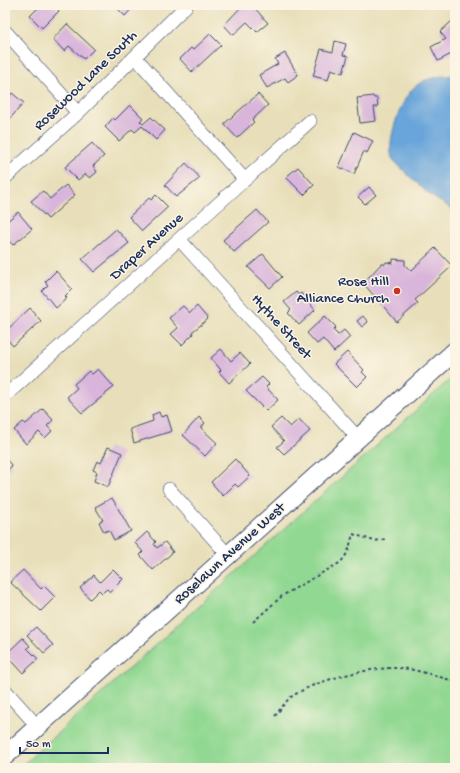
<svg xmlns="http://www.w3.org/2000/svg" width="460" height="773" font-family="'Gochi Hand',sans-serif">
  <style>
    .green { fill: #91d892; stroke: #568478 }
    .water { fill: #69a5da; stroke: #426a9c }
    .building { fill: #d9b5db }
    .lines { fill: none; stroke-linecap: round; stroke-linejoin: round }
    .street-casing { stroke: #3a496c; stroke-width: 14 }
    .secondary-casing { stroke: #3a496c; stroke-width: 20 }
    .path { stroke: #3a496c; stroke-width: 2; stroke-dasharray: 3 3; stroke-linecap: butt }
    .street { stroke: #fff; stroke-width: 13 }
    .secondary { stroke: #fff; stroke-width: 18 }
    .poi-dot { fill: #c8321e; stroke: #fcf5e5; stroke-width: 1.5 }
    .labels { text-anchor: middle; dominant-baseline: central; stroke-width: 3; stroke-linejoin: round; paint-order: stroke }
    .street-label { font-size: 15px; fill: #1b2f5e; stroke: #fcf5e5 }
    .poi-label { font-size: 15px; fill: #1b2f5e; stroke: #fcf5e5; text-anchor: end }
  </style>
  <rect width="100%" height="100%" fill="#fcf5e5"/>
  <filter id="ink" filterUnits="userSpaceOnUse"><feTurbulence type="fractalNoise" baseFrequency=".025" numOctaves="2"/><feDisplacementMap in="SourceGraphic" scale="8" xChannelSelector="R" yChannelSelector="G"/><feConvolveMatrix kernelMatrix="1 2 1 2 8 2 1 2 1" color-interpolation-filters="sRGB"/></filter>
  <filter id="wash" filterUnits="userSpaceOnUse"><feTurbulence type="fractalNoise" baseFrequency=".012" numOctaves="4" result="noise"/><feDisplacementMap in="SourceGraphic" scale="16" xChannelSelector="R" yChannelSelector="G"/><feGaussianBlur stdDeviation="0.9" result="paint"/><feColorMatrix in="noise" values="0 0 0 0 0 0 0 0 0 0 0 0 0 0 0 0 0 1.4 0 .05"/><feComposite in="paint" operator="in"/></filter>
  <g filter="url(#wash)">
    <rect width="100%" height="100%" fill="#e8dfba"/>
    <path class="green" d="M455,375V768H19Z"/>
    <path class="water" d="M455,75V211C447,205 437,200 429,194C424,190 394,162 392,158C386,140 402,95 417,85C428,77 442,76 455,75Z"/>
    <g id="blocks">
      <path class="building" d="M34,5H54L59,11L42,28L30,16L38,8Z
        M114,5H135L125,16Z
        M243,5H252L268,23L257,32L247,22L233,35L224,25Z
        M452,21L455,24V52L438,61L431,47L446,39L440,32Z
        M67,24L94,49L84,59L69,46L64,51L53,39Z
        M210,34L221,45L192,72L180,59L191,48L193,50Z
        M335,41L346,44L343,55L348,56L343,73L331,69L328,80L313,76L321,49L333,52Z
        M285,53L298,75L288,82L285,78L267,88L259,75L278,64L275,59Z
        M12,93L24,103L5,124V101Z
        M258,94L268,105L252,120L254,122L237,138L224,124Z
        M373,96L374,98H377L378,107H374L376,121L360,123L357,98Z
        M130,105L143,118L140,121L143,124L151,117L165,130L156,140L142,126L135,132L132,129L119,141L105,127L113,118L115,120Z
        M354,132L373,141L367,153L364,151L354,174L339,167Z
        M92,143L104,156L93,166L97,172L90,178L85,174L78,180L65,167Z
        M186,163L200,178L176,197L165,185Z
        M298,167L314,185L304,195L286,177Z
        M66,185L75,195L48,219L31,201L43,191L50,199Z
        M369,187L376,195L365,204L358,197Z
        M156,195L168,207L142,231L129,217L149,198L151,200Z
        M257,210L268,222L234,252L223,240Z
        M18,212L32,229L13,245L7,239L5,241V223Z
        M116,229L129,243L94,272L82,259Z
        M435,248L452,266L415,300L418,303L397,322L363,283L382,263L384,265L386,262L393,263V259L405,260V265L411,271Z
        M263,254L282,277L270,288L248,267Z
        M56,271L72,289L65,296L67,298L56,308L42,291L48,285L45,282Z
        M296,292L299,295L301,293L315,310L299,325L288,313L291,310L284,302Z
        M183,306L190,313L197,306L208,319L192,332L193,334L182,345L171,334L178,328L169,318Z
        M30,308L41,321L13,346L5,337V332Z
        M325,316L336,327L333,330L338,335L344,330L350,337L334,352L323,339L317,344L307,333Z
        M363,316L368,322L362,327L357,321Z
        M221,349L231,361L240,353L250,364L229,383L219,372L221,370L211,358Z
        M347,352L364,370L362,372L367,377L357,387L334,364Z
        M98,369L114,387L82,413L67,397L77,388L74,384L89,371L92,374Z
        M262,377L269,384L266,387L278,400L266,411L246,391Z
        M43,409L53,420L47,426L52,431L45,438L39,432L26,444L14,430L23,422L26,424Z
        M159,412L161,417L167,415L172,431L134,443L130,429L153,421L152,415Z
        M199,417L205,423L201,428L217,443L205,456L183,435Z
        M281,418L290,427L299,419L310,431L284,454L277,447L284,441L271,427Z
        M108,447L122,453L108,487L94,481L97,472L93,470L97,461L101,463Z
        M5,458L12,466L5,472Z
        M235,459L250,476L238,487L235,484L223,496L211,482Z
        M112,498L131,531L114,540L109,530L104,532L99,522L103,520L95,507Z
        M147,532L156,542L154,544L157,548L165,542L173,552L153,570L140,555L143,552L135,543Z
        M113,569L123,579L110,592L107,589L102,593L99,590L90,599L80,588L94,575L100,582Z
        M23,570L41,589L44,586L55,597L41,611L10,582Z
        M36,627L53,645L44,653L27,635Z
        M23,638L30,646L27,648L38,659L23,673L6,654Z"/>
    </g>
  </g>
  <g filter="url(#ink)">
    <use href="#blocks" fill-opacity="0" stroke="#3a496c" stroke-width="1"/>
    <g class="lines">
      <g class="street-casing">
        <path id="street" d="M5,31L78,113
          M135,57L245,180
          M5,178L78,113L187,5
          M179,239L358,438
          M5,396L310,121
          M169,489L228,555
          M5,690L38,727"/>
      </g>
      <g class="secondary-casing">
        <path id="secondary" d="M5,756L455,351"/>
      </g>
      <path class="path" d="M253,622L282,596L341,562L348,552L353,534L374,541L386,539
        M275,716C280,710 285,702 291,697C315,680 369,667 399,668C417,669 437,677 455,681"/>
      <use href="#street" class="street"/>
      <use href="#secondary" class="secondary"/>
    </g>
  </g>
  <circle class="poi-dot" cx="397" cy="291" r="4"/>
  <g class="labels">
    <g class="street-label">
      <text transform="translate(86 81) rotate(-44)">Rosewood Lane South</text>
      <text transform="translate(147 247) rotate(-42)">Draper Avenue</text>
      <text transform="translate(281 327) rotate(48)">Hythe Street</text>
      <text transform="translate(230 554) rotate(-42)">Roselawn Avenue West</text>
    </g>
    <g class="poi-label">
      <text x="389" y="282">Rose Hill<tspan x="389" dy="17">Alliance Church</tspan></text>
    </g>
  </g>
  <rect width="460" height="773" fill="none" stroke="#fcf5e5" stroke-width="20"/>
  <path d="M20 747v6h88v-6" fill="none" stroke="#1b2f5e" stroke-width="2"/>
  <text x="26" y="747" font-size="12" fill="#1b2f5e" stroke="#fcf5e5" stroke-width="3" paint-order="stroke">50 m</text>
</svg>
